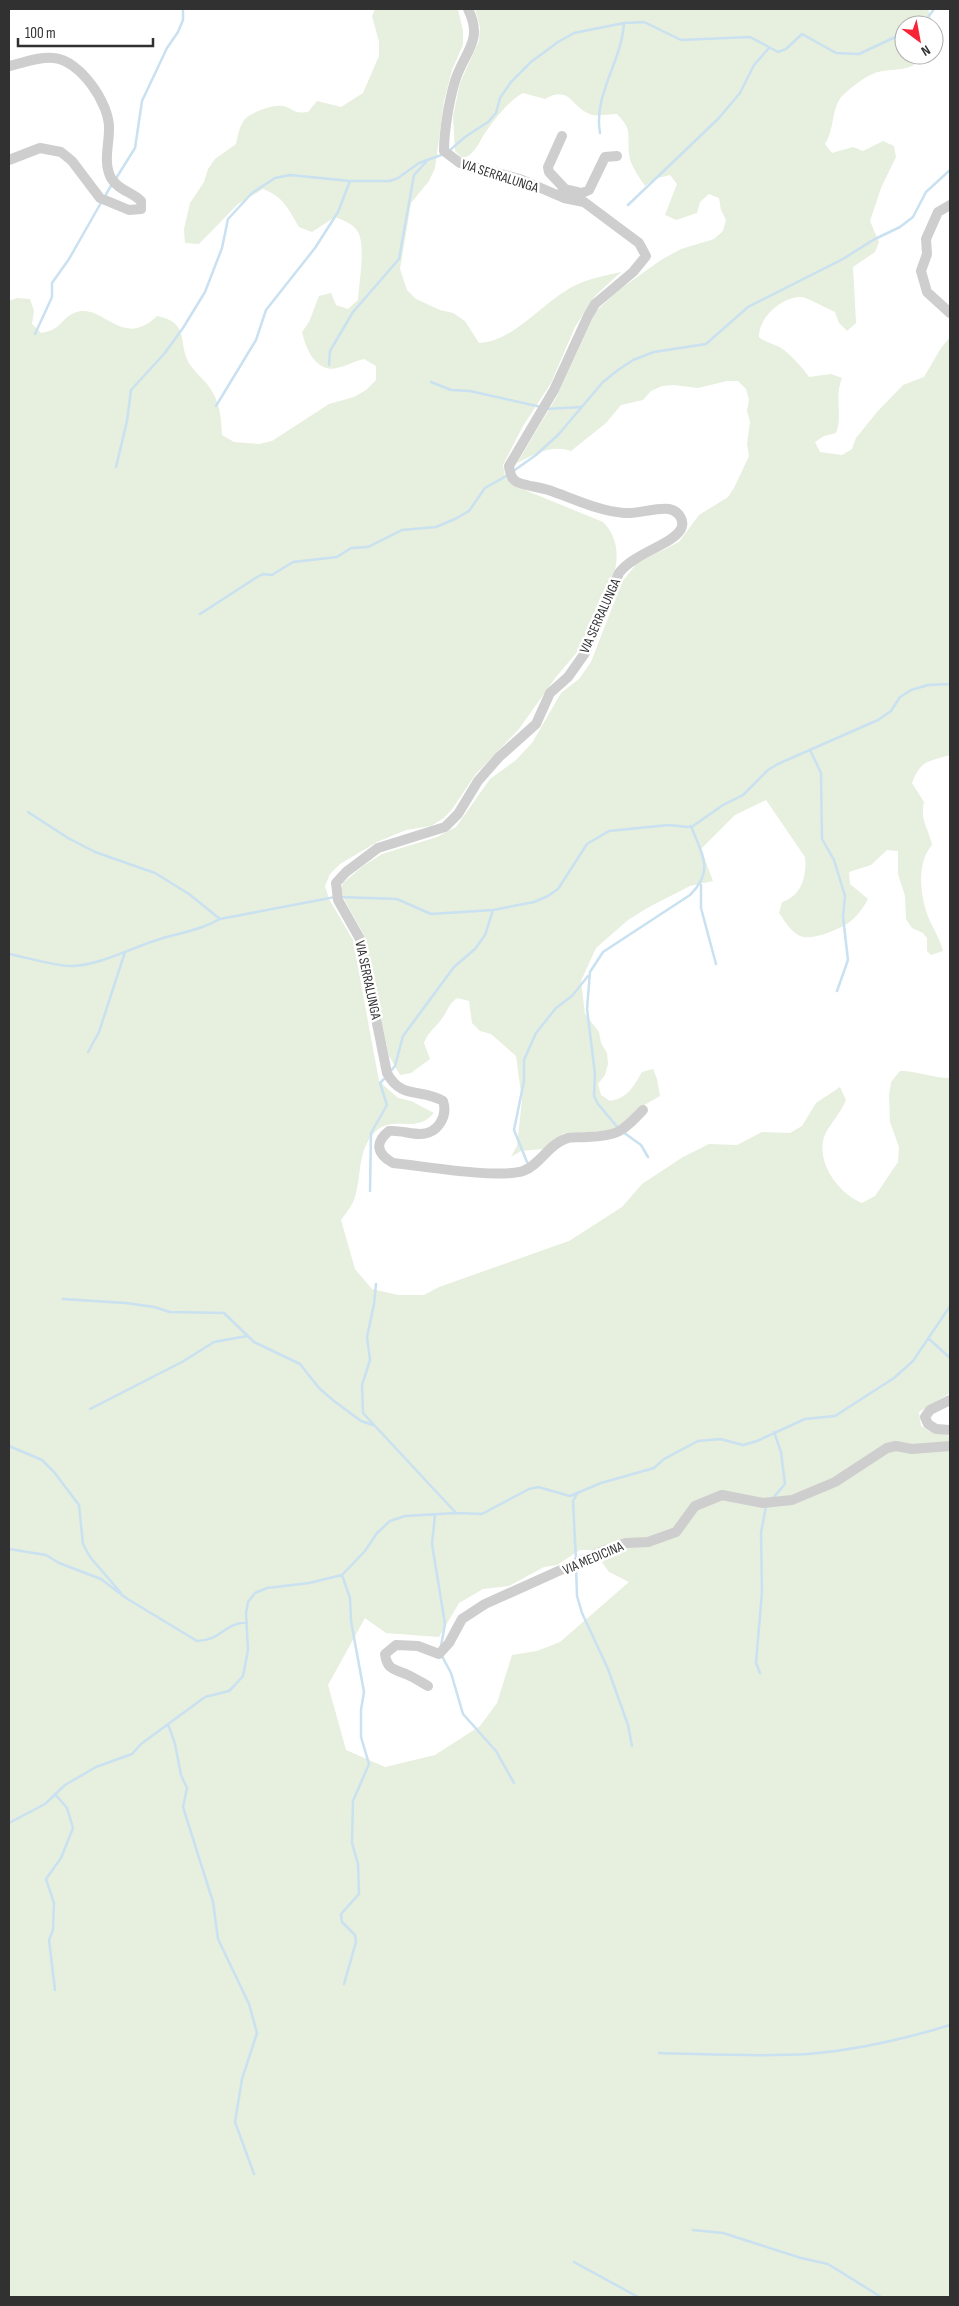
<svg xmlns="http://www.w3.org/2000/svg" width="959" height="2306" font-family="'Sofia Sans Condensed',sans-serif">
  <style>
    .green { fill: #e7efde; fill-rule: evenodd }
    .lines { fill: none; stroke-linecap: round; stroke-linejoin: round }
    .stream { stroke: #c9e1f0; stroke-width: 2.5 }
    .minor { stroke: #cecece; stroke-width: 10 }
    .labels { text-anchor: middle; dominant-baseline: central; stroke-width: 5; stroke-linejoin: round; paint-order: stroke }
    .street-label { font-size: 14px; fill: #313131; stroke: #fff }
  </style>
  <rect width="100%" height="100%" fill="#fff"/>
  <path class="green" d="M375,9H458L463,31V45L452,70L444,101L435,168L429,181L411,203L400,269L407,290L416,299L440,310L453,313L465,321L479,343C514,341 540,305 570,288C586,279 603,276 621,272L595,296L575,327L551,383L523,426L503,465L505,477L515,486L603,522C616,535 619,552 615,570L578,651L556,677L519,729L475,775L453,808L444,818L431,826L406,830L377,842L340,864L330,874L325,886L329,899L353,940L379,1081L398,1098L411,1101L434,1113C415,1135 394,1114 375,1132C357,1150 362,1175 355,1197C352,1206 347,1212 341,1220L355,1269L372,1289L398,1295H424L439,1287L569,1241L622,1207L642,1184L683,1157L709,1144L737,1145L762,1132L790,1133L802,1126L816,1103L840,1087L846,1100C841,1113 828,1126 824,1137C816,1163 839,1194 862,1203L875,1196L898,1162L899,1147L890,1122L889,1096L891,1082L900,1071C917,1071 933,1078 950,1078V1393L919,1412L921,1426L929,1431L950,1436V2297H9V301L17,298L30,299L34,311L32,324L41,333C62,330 60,319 74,313C103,301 121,351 157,316C192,323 176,344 191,366C196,373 202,378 207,384C220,401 221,415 222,435L234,442L259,444L272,441L329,404L354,397L366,390L376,380V366L364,359C354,361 347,366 337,368C316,373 306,349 302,332L309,322L319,296L331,293L336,305L348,309L358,300C359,282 366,247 358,232C354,224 343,220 335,217L312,232L299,227C289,210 283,196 263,189L238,204L199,244L185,243L184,229L190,203L204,182L208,169L215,159L236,144C238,136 239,125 246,118C253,112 273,104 283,106C296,109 291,114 308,112L317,101L341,107L363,93L379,56V42L372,16ZM580,1550H593L609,1572L629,1582L560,1642L537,1651L512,1655L497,1703L480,1726L435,1755L385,1767L346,1750L328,1685L365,1618L386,1633L439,1637L459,1603L483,1589L509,1586L544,1567L557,1565Z
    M475,9H928L932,22L936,25L934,30V25H904V55H923C913,74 892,67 875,73C864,77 852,87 843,95C831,107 835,129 825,144L832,153L853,147L863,151L883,141L894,146L896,157L881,188L870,221L879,242L875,252L853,267L856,323L847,331L839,323L835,312C828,309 808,298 802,297C782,296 758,318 759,337C766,343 773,343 781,348C788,352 804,369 809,377L831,374L842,378C834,397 843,416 836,433L824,436L815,442L820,452L842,455L852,449L856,438L877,412L903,385L924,377L941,348L950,337V755C927,762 921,760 912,783L924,802C920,822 928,826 932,845C916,863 920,897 929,919C934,930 940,939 943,951L931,955L927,951V938L923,933L912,928L906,919L905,896L898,874V851L887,850L871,865L849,872L850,884L868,899C863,908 855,920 845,925C834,931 811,941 800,936C790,931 785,921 779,913L782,902C801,896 807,877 805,857L766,800L735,815L701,849L713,881L690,886L649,907L628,920L596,948L581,981L585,1014L599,1032L601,1043L607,1053L608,1064L605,1075L598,1084L601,1095L610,1101C628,1098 633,1087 642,1072L653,1069L657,1079L660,1096L641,1107L631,1118L610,1131L564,1133L543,1149L521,1151L511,1157L517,1146L522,1100L516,1056L491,1034L480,1031L472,1023L469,1001L457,998C448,1005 449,1008 443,1017C437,1027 428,1031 424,1043L430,1059L411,1073L400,1075L389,1056L364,935L345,901L341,890L343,883L363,866L382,854L437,837L456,827L490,779L516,760L532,743L561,693L579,679L591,662L622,582L637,563L679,542L699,515L728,497L734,488L749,456L747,444L750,422L747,411L749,400L746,389L738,381H727L698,388L674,385L662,386L651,391L643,400L621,405L606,423L571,451C551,444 535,454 517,463L556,398L596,311L619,290L661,260L681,249L714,239L723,231L726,220L721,210L719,198L709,194L700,202L697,213L676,220L665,215L677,184L670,175L654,179L645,186C639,177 630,165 629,154C627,134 633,130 617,114C610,114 600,116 593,115C570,109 572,84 545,99L523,93C508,101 492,122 483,136C477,147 474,153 463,159L455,151L453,116L460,83L479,41L480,27Z"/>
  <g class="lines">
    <path class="stream" d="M918,25L926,20L934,9
      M600,133C593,95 622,61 624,23
      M449,151L465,137L488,122L496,113L500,98L511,82L531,62L558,42L574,33L624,23L644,22L681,40L750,37L778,52L786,49L802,34L836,53L859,54L904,33
      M115,180L135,148L142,101L167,48L178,32L183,20V9
      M105,196L112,184
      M628,205L718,119L740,93L754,65L769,48
      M35,334L52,297V283L69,259L102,201
      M329,365L330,351L353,312L399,259L414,175L426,162
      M431,382L451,390L470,391L541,407
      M216,406L256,340L266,310L315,248L338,212L350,181
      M546,409L581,407
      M116,467L127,421L131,390L164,354L183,328L205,292L222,248L228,219L252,193L275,178L290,175L350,181H390L398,178L419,163L444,154
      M512,472L536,455L558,435L603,382L618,370L633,360L654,352L706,344L748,307L843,259L873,240L900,227L913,217L926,192L950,170
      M200,614L257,577L263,574L272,575L293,562L337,557L351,548L368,547L402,530L436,527L455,519L469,511L485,488L508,475
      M810,750L821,773L822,839L834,860L845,896L843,917L848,960L837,991
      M28,812L68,838L95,852L155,873L189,894L220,919
      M701,885V908L716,964
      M340,897L397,899L431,914L493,910L534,902L548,896L558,889L587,844L609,831L669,825L687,827L693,826L723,805L743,795L768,770L778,764L878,720L891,711L900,697L911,690L928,685L950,684
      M9,954C25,957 58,967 73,966C102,964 127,950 154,941C177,933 199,931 220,919L335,897
      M88,1052L99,1032L125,952
      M390,1072L395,1066L403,1036L454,967L475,949L485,935L493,910
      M619,1129L598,1104L594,1096L595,1074L587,1009L590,972L603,952L690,895C715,870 702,855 691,826
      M623,1132L641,1145L648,1157
      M527,1162L514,1130L524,1081V1060L536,1033L556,1008L572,996L588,976
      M370,1191L371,1133L387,1105L380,1083L386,1077
      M376,1284L374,1304L367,1337L370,1360L362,1385L363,1413L456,1513
      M63,1299L126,1303L154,1307L170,1312L224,1313L254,1342L300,1364L319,1388L334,1401L361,1421L373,1425
      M928,1338L950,1358
      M90,1409L182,1362L214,1342L247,1336
      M9,1446L42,1460L54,1472L79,1505L83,1544L90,1557L121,1593
      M773,1498L785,1484L781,1452L774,1432
      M435,1515L432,1544L445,1624L441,1646
      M9,1549L46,1555L59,1563L101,1579L126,1598L197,1641C220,1641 223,1624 247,1622
      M576,1560L573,1501L577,1494
      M576,1566L577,1596L582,1613L608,1669L628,1725L632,1746
      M342,1575L350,1598L351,1621L364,1692L361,1710V1737L369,1764L353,1801L352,1843L358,1864L359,1894L341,1914L342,1922L355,1935L356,1942L344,1984
      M442,1656L451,1673L463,1714L496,1751L514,1783
      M760,1673L756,1663L762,1592L761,1533L766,1506
      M168,1724L175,1744L181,1775L187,1788L183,1807L213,1902L218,1939L249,2004L257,2033L242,2079L235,2122L254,2174
      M9,1823L45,1804L65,1785L96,1767L132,1754L141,1744L205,1697L229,1691L235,1685L243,1676L248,1650L246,1613L248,1602L255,1593L267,1588L309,1583L342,1575L365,1551L377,1533L390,1521L405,1516L456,1513L482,1514L529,1489L538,1487L570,1496L601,1483L654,1468L664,1459L698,1441L720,1439L743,1445L757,1441L805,1419L835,1416L894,1378L913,1361L950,1306
      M55,1990L49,1940L53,1930L54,1903L46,1879L61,1858L73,1828L67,1808L55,1794
      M659,2053C708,2054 759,2057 808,2054C856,2050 905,2039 950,2025
      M693,2230L723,2233L801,2258L828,2264L881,2297
      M574,2262L638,2297"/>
    <path class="minor" d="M468,9C484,41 464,52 455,81C449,101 444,131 444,151L460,163L520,179L564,198L584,202L639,243L646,256L633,272L595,304L588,316L554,390L509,466C510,473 511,479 517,482C528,487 543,487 554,492C577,500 599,511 624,513C638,514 657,507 669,509C679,511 685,521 681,529C672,545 634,553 619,573L585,653L568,677L550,693L536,724L499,757L478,781L458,814L445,827L378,848L346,872L336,883L338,900L360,939L387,1073C401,1100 422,1088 443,1101C448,1116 438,1134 420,1134C410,1134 400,1130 389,1131C374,1143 377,1154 393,1163C423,1166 497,1179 523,1171C540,1165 548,1145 565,1139C571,1136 580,1138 587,1137C618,1136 622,1132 643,1110
      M9,66C23,63 40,56 54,58C80,60 110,104 109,129C109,146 103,162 111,178C118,190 132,192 141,201V209L129,210L100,198L72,161L61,152L40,148L9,160
      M565,189L582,193L589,190L605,157L617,156
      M560,194L565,189L549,172L548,167L562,136
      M950,313L927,292L921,271L927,254L926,239L938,212L950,205
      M950,1400L930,1410L925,1417L928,1424L936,1429L950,1430
      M428,1686C421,1682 413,1677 406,1674C393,1669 387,1669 385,1654L396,1645L418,1646L439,1654L449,1643L462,1619L485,1604L605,1550L626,1543L648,1542L676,1532L695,1506L722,1495L763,1503L792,1500L835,1482L887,1448L896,1446L912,1449L950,1446"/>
  </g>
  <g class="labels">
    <g class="street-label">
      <text transform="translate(500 176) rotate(18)">VIA SERRALUNGA</text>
      <text transform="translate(600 616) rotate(-66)">VIA SERRALUNGA</text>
      <text transform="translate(368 980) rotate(78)">VIA SERRALUNGA</text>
      <text transform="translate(593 1558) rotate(-23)">VIA MEDICINA</text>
    </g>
  </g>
  <rect width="959" height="2306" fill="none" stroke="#313131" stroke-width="20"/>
  <g transform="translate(919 40) rotate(148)"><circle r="24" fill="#ffffff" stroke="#adadad"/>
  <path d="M0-4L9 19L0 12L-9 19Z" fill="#f72535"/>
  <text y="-8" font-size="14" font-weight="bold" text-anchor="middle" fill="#313131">N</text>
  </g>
  <path d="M18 38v8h135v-8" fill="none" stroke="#313131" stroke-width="2.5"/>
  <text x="25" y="38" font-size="15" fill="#313131" stroke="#ffffff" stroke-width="4" paint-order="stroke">100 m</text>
</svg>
